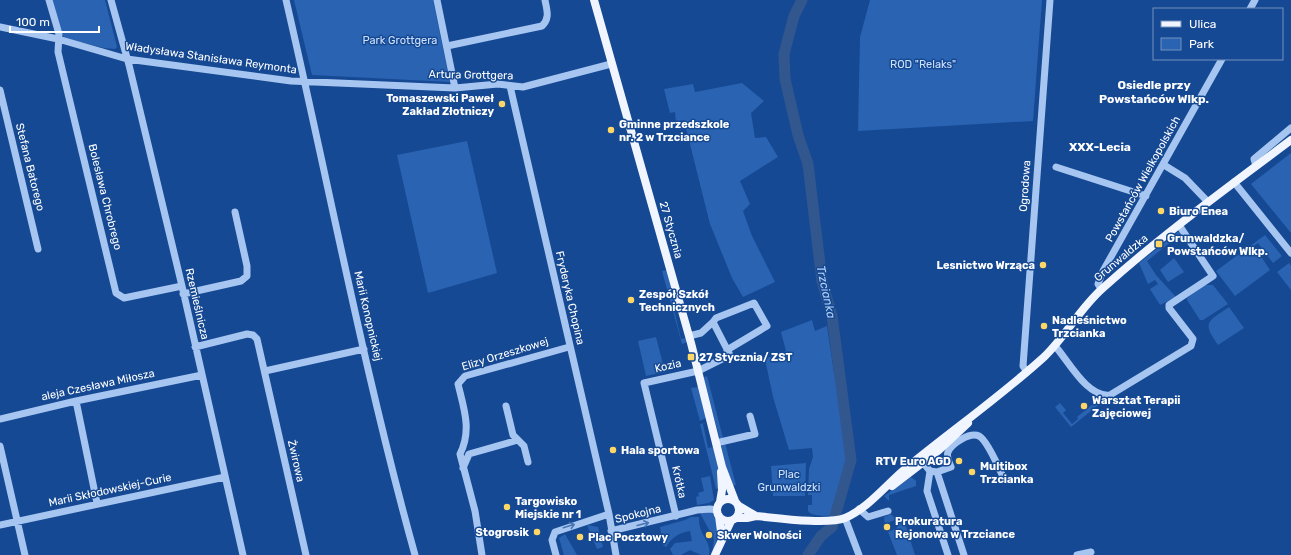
<svg xmlns="http://www.w3.org/2000/svg" width="1291" height="555" font-family="Rubik,sans-serif">
  <style>
    .green { fill: #2963b2 }
    .lines { fill: none; stroke-linecap: round; stroke-linejoin: round }
    .river { stroke: #32578e; stroke-width: 11 }
    .minor { stroke: #a6c6f1; stroke-width: 7 }
    .major { stroke: #f0f5ff; stroke-width: 8 }
    .oneway { stroke: #4875b4 }
    .poi-dot { fill: #ffd766; stroke: #164993; stroke-width: 1.5 }
    .labels { text-anchor: middle; dominant-baseline: central; stroke-width: 3; stroke-linejoin: round; paint-order: stroke }
    .park-label { font-size: 11px; fill: #cde1fc; stroke: #164993 }
    .street-label { font-size: 11px; fill: #fff; stroke: #164993 }
    .poi-label { font-size: 11px; font-weight: bold; fill: #fff; stroke: #164993; text-anchor: start }
    .neighbourhood-label { font-size: 12px; font-weight: bold; fill: #fff; stroke: #164993 }
    .water-label { font-size: 12px; font-style: italic; fill: #b2d0f7; stroke: #164993 }
  </style>
  <rect width="100%" height="100%" fill="#164993"/>
  <path class="green" d="M51,0H105L117,47L115,49L104,48L64,38Z
    M294,0H433L450,82L312,75Z
    M870,0H1042L1033,121L858,131L860,37Z
    M742,83L764,101L751,113L755,138L766,137L778,157L740,181L750,204L743,211L752,236L775,282L743,297L732,278L710,224L684,120L676,122L675,112L670,113L664,89L693,84L695,92Z
    M467,141L497,273L428,293L397,155Z
    M1291,153V233L1251,184Z
    M1179,231L1181,234L1147,261L1156,275L1176,297L1160,305L1150,289L1158,284L1155,280L1148,284L1139,263Z
    M1265,235L1282,256L1273,263L1258,243L1254,246L1270,270L1235,296L1216,271Z
    M1174,258L1184,272L1168,282L1160,270Z
    M1289,263L1291,266V290L1277,272Z
    M667,270L676,299L672,301L681,339L686,338L688,342L682,344L662,271Z
    M1204,285H1213L1228,304L1203,320H1200L1187,300V298Z
    M1229,307L1244,328L1218,345C1202,322 1207,322 1229,307Z
    M812,320L815,331L827,326L834,373L839,372L850,449V460L835,515C827,516 812,517 808,511V505H812V495H808L809,469L813,457L812,448L789,450L773,397L765,359L786,351L781,332Z
    M656,337L665,372L646,376L638,341Z
    M707,376L723,438L720,439L703,378Z
    M698,387L706,418L700,421L691,388Z
    M1098,400L1101,403L1071,427L1055,407L1060,403L1066,410L1063,413L1072,424L1078,419L1077,417Z
    M707,423L703,424L708,448L713,447C716,460 721,474 720,488L716,489L700,424Z
    M725,443L736,485L731,486L721,447Z
    M806,463L805,496H773L771,466Z
    M710,476L714,500L709,503L697,505L696,497L699,496L698,493L704,491L701,478Z
    M911,477L916,481V486L889,495V501L884,496Z
    M710,511L715,514C721,529 717,541 712,555L714,539L700,513Z
    M891,514L895,518L903,517L915,555H897L888,532L897,528L895,520L885,524L884,517Z
    M691,517H699C698,536 712,540 709,555H701L690,550L681,555H673L670,549L675,543L692,541L690,531C679,533 672,537 666,547L663,545L660,527L685,520Z
    M587,525L598,527L603,547L597,549Z
    M565,534L577,555H564L559,538Z"/>
  <g class="lines">
    <path class="river" d="M802,0L794,16L784,54L785,79L798,135L808,164L822,281L832,316L851,460L832,527L821,536L808,555"/>
    <path class="minor" d="M49,0L59,34L58,52L116,293L124,298L182,286
      M111,0L129,65L182,286L243,555
      M286,0C329,185 364,372 415,555
      M437,0L455,88
      M1250,9L1255,0
      M0,27L58,39L127,59L291,81L455,88L498,84L523,87L611,64
      M447,46L542,26C550,18 547,11 545,0
      M510,86L609,514L616,555
      M0,90L38,249
      M1164,165L1185,178L1208,202
      M1256,166L1254,159L1291,128
      M1056,167L1146,196
      M1234,182L1291,253
      M1101,289L1098,284L1103,271L1222,59
      M183,294L241,281L247,276V266L235,212
      M713,322L716,318L754,303L767,326L727,350
      M1055,346C1068,360 1087,398 1110,395L1191,346L1193,339L1169,308V305L1213,276L1179,225
      M195,347L247,334L253,335L257,339L306,555
      M265,371L364,349
      M1027,372L1023,366L1050,0
      M76,401L97,503
      M506,406L513,435L524,446L528,462
      M0,419L76,401L202,375
      M716,443L755,434L750,416
      M0,446L25,555
      M920,459L930,471L927,491L948,555
      M463,468L469,454L518,440
      M930,471L937,472L951,467C949,462 946,457 948,452C952,443 970,432 979,436C987,440 1000,470 1004,479
      M937,472L964,555
      M859,509L868,517L888,511
      M676,516L644,383L698,371L730,355L713,322L701,333L689,336
      M845,518L859,555
      M0,525L225,477
      M611,531L697,510L710,509L717,510
      M482,555L475,511L460,454C472,430 464,409 458,384L465,376L569,347
      M556,555L552,540L555,532L609,514
      M1077,555L1091,552"/>
    <path class="major" d="M594,0L691,343L722,467L735,501
      M892,486L939,450L968,423
      M717 510a11 11 0 1 1 22 0a11 11 0 1 1-22 0Z
      M720,502L722,490L721,472
      M739,506L756,516
      M719,516L722,539
      M736,518H747L756,516C777,518 827,525 845,518C867,509 887,484 905,469C951,431 1000,397 1044,357C1066,336 1080,308 1103,288C1162,235 1227,188 1291,140
      M715,555L731,521"/>
  </g>
  <defs><path id="oneway-shaft" d="M-6 0H5M1.5-3L5.5 0L1.5 3" fill="none" stroke-width="1.6" stroke-linecap="round" stroke-linejoin="round"/></defs>
  <g class="oneway">
    <use href="#oneway-shaft" transform="translate(643 524) rotate(-14)"/>
    <use href="#oneway-shaft" transform="translate(569 526) rotate(-17)"/>
  </g>
  <g class="poi-dot">
    <circle cx="502" cy="104" r="4"/>
    <circle cx="611" cy="130" r="4"/>
    <circle cx="1161" cy="211" r="4"/>
    <rect x="1155" y="240" width="8" height="8" rx="2"/>
    <circle cx="1043" cy="265" r="4"/>
    <circle cx="631" cy="300" r="4"/>
    <circle cx="1044" cy="326" r="4"/>
    <rect x="687" y="353" width="8" height="8" rx="2"/>
    <circle cx="1084" cy="406" r="4"/>
    <circle cx="613" cy="450" r="4"/>
    <circle cx="959" cy="461" r="4"/>
    <circle cx="972" cy="472" r="4"/>
    <circle cx="507" cy="507" r="4"/>
    <circle cx="887" cy="527" r="4"/>
    <circle cx="537" cy="532" r="4"/>
    <circle cx="709" cy="535" r="4"/>
    <circle cx="580" cy="537" r="4"/>
  </g>
  <g class="labels">
    <g class="park-label">
      <text x="400" y="40">Park Grottgera</text>
      <text x="923" y="64">ROD "Relaks"</text>
      <text x="789" y="474">Plac<tspan x="789" dy="13">Grunwaldzki</tspan></text>
    </g>
    <g class="street-label">
      <text transform="translate(211 58) rotate(8)">Władysława Stanisława Reymonta</text>
      <text transform="translate(471 75) rotate(1)">Artura Grottgera</text>
      <text transform="translate(30 167) rotate(76)">Stefana Batorego</text>
      <text transform="translate(1143 179) rotate(-61)">Powstańców Wielkopolskich</text>
      <text transform="translate(1025 186) rotate(-86)">Ogrodowa</text>
      <text transform="translate(105 197) rotate(76)">Bolesława Chrobrego</text>
      <text transform="translate(671 230) rotate(74)">27 Stycznia</text>
      <text transform="translate(1121 258) rotate(-40)">Grunwaldzka</text>
      <text transform="translate(570 298) rotate(77)">Fryderyka Chopina</text>
      <text transform="translate(197 304) rotate(77)">Rzemieślnicza</text>
      <text transform="translate(368 316) rotate(77)">Marii Konopnickiej</text>
      <text transform="translate(505 354) rotate(-17)">Elizy Orzeszkowej</text>
      <text transform="translate(668 366) rotate(-13)">Kozia</text>
      <text transform="translate(98 385) rotate(-12)">aleja Czesława Miłosza</text>
      <text transform="translate(296 461) rotate(77)">Żwirowa</text>
      <text transform="translate(679 482) rotate(77)">Krótka</text>
      <text transform="translate(110 490) rotate(-12)">Marii Skłodowskiej-Curie</text>
      <text transform="translate(638 514) rotate(-14)">Spokojna</text>
    </g>
    <g class="poi-label">
      <text x="494" y="98" text-anchor="end">Tomaszewski Paweł<tspan x="494" dy="13">Zakład Złotniczy</tspan></text>
      <text x="619" y="124">Gminne przedszkole<tspan x="619" dy="13">nr. 2 w Trzciance</tspan></text>
      <text x="1169" y="211">Biuro Enea</text>
      <text x="1167" y="238">Grunwaldzka/<tspan x="1167" dy="13">Powstańców Wlkp.</tspan></text>
      <text x="1035" y="265" text-anchor="end">Lesnictwo Wrząca</text>
      <text x="639" y="294">Zespół Szkół<tspan x="639" dy="13">Technicznych</tspan></text>
      <text x="1052" y="320">Nadleśnictwo<tspan x="1052" dy="13">Trzcianka</tspan></text>
      <text x="699" y="357">27 Stycznia/ ZST</text>
      <text x="1092" y="400">Warsztat Terapii<tspan x="1092" dy="13">Zajęciowej</tspan></text>
      <text x="621" y="450">Hala sportowa</text>
      <text x="951" y="461" text-anchor="end">RTV Euro AGD</text>
      <text x="980" y="466">Multibox<tspan x="980" dy="13">Trzcianka</tspan></text>
      <text x="515" y="501">Targowisko<tspan x="515" dy="13">Miejskie nr 1</tspan></text>
      <text x="895" y="521">Prokuratura<tspan x="895" dy="13">Rejonowa w Trzciance</tspan></text>
      <text x="529" y="532" text-anchor="end">Stogrosik</text>
      <text x="717" y="535">Skwer Wolności</text>
      <text x="588" y="537">Plac Pocztowy</text>
    </g>
    <g class="neighbourhood-label">
      <text x="1154" y="85">Osiedle przy<tspan x="1154" dy="14">Powstańców Wlkp.</tspan></text>
      <text x="1100" y="147">XXX-Lecia</text>
    </g>
    <g class="water-label">
      <text transform="translate(826 292) rotate(78)">Trzcianka</text>
    </g>
  </g>
  <rect x="1153" y="8" width="130" height="52" fill="#164993" stroke="#7392be"/>
  <rect x="1161" y="21" width="20" height="6" fill="#f0f5ff" stroke="#7392be"/>
  <text x="1189" y="28" font-size="12" fill="#ffffff">Ulica</text>
  <rect x="1161" y="38" width="20" height="12" fill="#2963b2" stroke="#7392be"/>
  <text x="1189" y="48" font-size="12" fill="#ffffff">Park</text>
  <path d="M10 26v6h89v-6" fill="none" stroke="#ffffff" stroke-width="2"/>
  <text x="16" y="26" font-size="12" fill="#ffffff" stroke="#164993" stroke-width="3" paint-order="stroke">100 m</text>
</svg>
